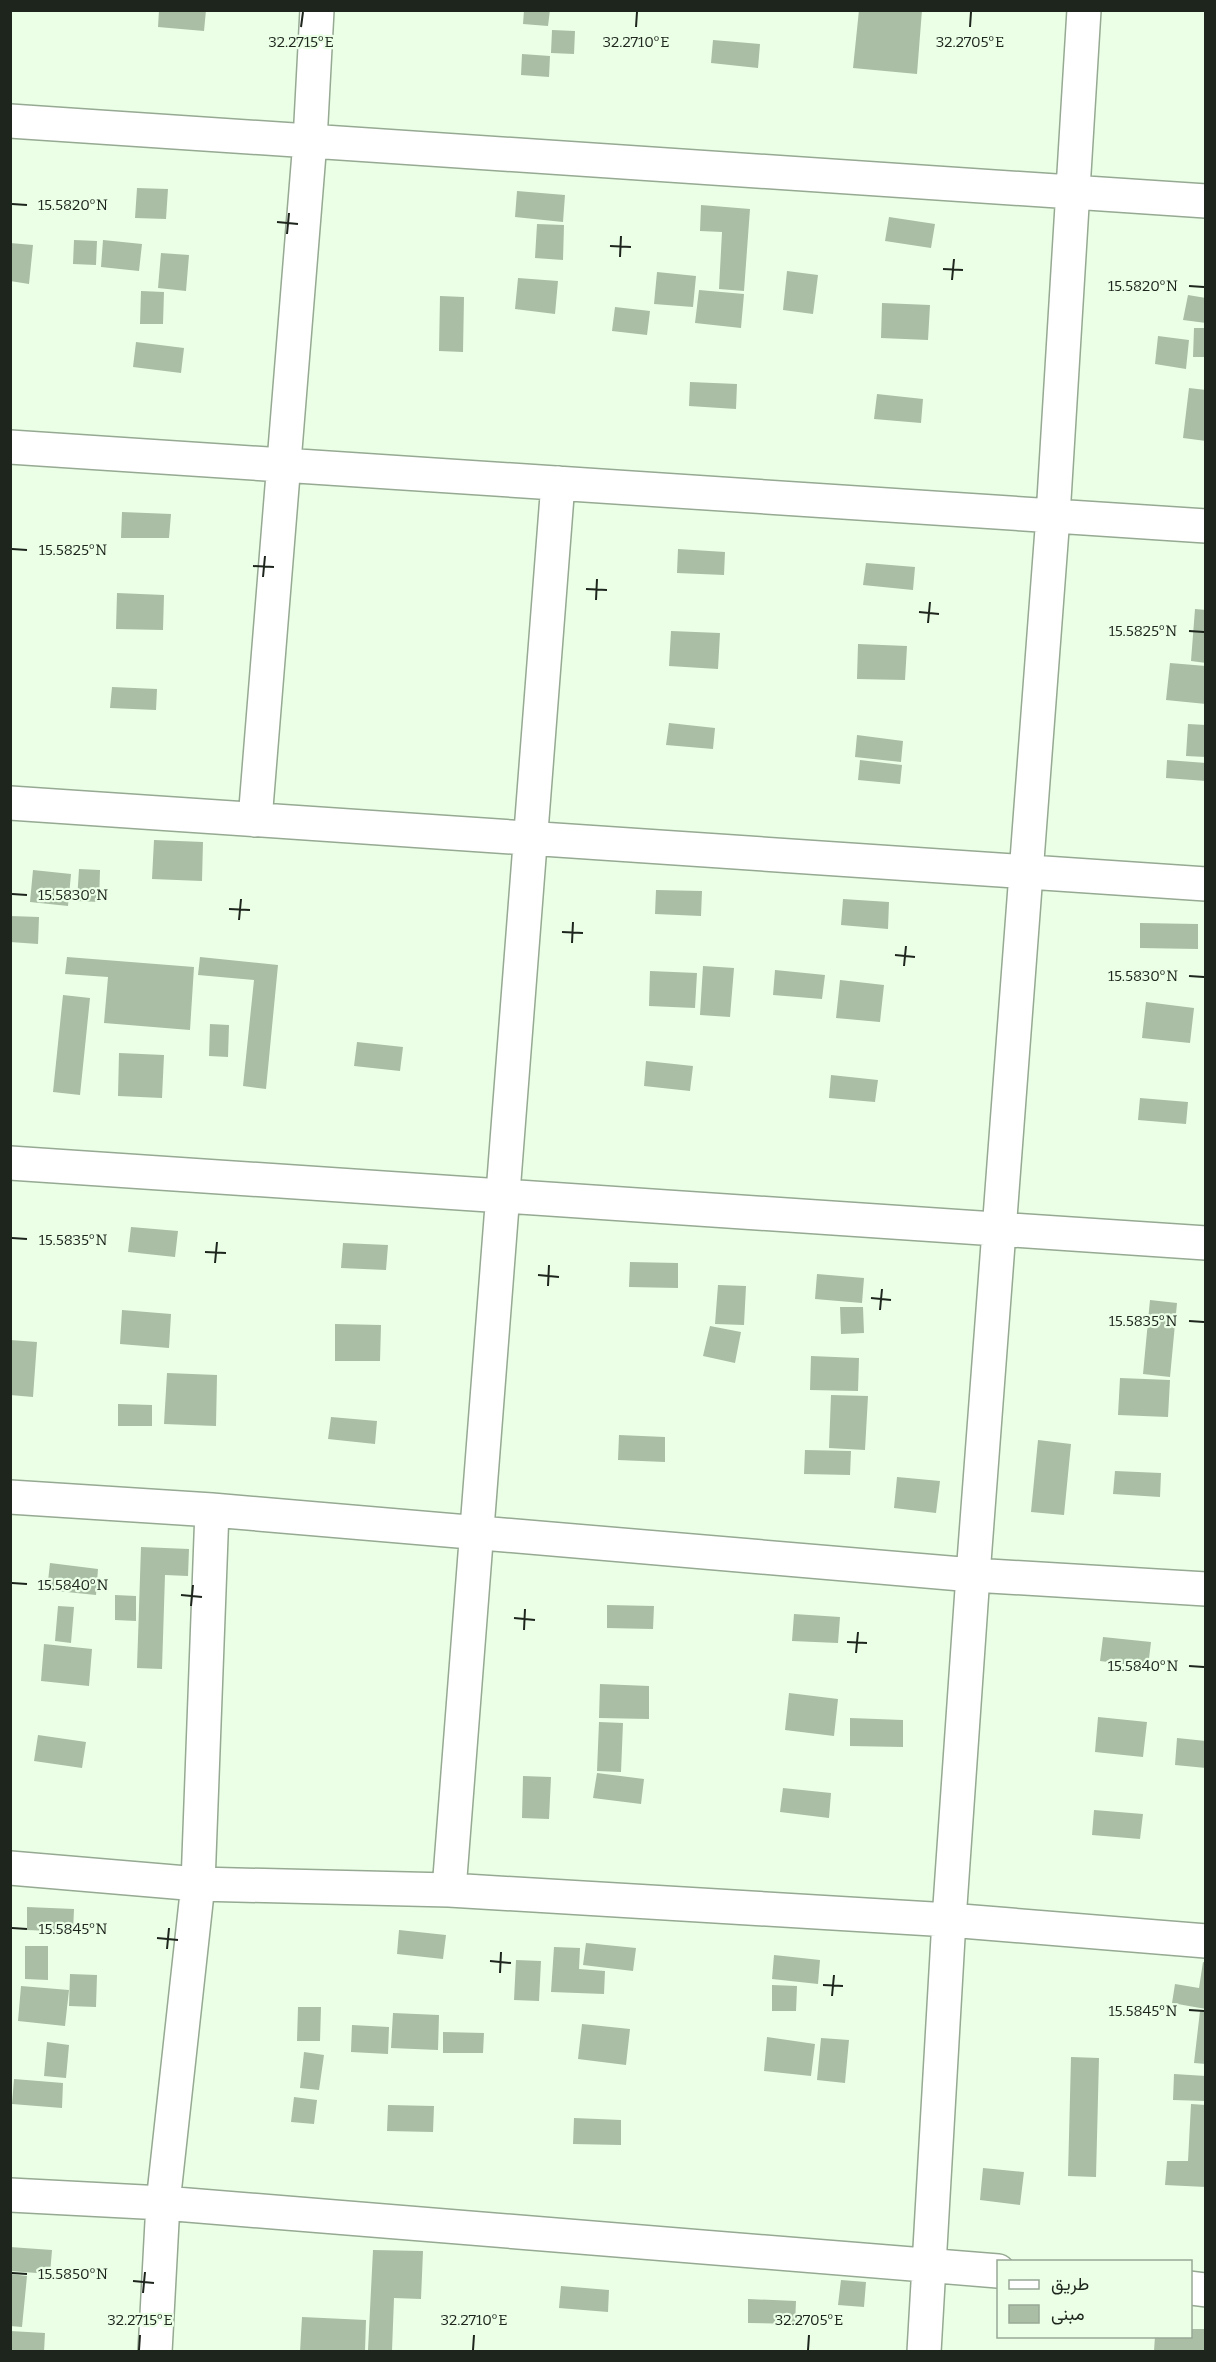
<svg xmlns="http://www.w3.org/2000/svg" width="1216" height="2362" font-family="Bitter,Vazirmatn,serif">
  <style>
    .building { fill: #aabea6 }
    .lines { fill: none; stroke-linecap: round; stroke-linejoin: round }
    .minor-casing { stroke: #96a992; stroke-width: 36 }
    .minor { stroke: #fff; stroke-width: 33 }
    .ticks { fill: none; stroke: #1d251c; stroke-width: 2 }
    .ticks-label { font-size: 15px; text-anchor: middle; fill: #1d251c; stroke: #eaffe6; stroke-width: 4.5; stroke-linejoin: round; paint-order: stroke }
  </style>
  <rect width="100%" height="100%" fill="#eaffe6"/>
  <path class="building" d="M159,10H206L204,31L158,27Z
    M524,10H550L548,26L523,24Z
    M859,10H922L917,74L853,68Z
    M552,30L575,31L574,54L551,53Z
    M713,40L760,44L758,68L711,63Z
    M522,54L550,56L549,77L521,75Z
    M137,188L168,189L166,219L135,218Z
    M517,191L565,195L563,222L515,217Z
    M701,205L750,209L744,291L719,289L722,232L700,231Z
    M889,217L935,224L931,248L885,241Z
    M537,224L564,225L563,260L535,258Z
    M74,240L97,241L96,265L73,264Z
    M103,240L142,244L139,271L101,267Z
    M10,243L33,245L29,284L10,281Z
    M161,253L189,255L186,291L158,288Z
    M787,271L818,275L813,314L783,310Z
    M657,272L696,276L693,307L654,304Z
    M518,278L558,281L555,314L515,309Z
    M699,290L744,294L741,328L695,323Z
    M141,291L164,292L163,324H140Z
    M1188,295L1206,298V323L1183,320Z
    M440,296L464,297L463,352L439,351Z
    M882,303L930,305L928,340L881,338Z
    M615,307L650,311L647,335L612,331Z
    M1194,328H1206V357H1193Z
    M1158,336L1189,340L1186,369L1155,364Z
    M136,342L184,348L181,373L133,367Z
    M690,382L737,384L736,409L689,406Z
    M1189,388L1206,390V441L1183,438Z
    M877,394L923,399L921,423L874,419Z
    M122,512L171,514L169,538H121Z
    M678,549L725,552L724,575L677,573Z
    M866,563L915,567L913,590L863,585Z
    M117,593L164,595L163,630L116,629Z
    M1195,609L1206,610V663L1191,661Z
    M671,631L720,633L718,669L669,666Z
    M858,644L907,646L905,680L857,679Z
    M1170,663L1206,666V704L1166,700Z
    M112,687L157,689L156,710L110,708Z
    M669,723L715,728L713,749L666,745Z
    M1188,724L1206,725V757L1186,756Z
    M857,735L903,741L901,762L855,757Z
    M860,760L902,765L900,784L858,780Z
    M1167,760L1206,763V781L1166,778Z
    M154,840L203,842L202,881L152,879Z
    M79,869L100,870L99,902L77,901Z
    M33,870L71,874L68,906L30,902Z
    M656,890L702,891L701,916L655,914Z
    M843,899L889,902L888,929L841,925Z
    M10,916L39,917L38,944L10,942Z
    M1140,923L1198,924V949L1140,948Z
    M67,957L194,967L190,1030L104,1023L108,977L65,974Z
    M200,957L278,965L266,1089L243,1086L254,980L198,975Z
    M703,966L734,968L730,1017L700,1015Z
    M775,970L825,975L822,999L773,995Z
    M650,971L697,973L695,1008L649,1006Z
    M840,980L884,985L880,1022L836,1018Z
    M63,995L90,998L80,1095L53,1092Z
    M1146,1002L1194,1008L1190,1043L1142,1038Z
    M210,1024L229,1025L228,1057L209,1056Z
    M357,1042L403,1047L400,1071L354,1066Z
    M119,1053L164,1055L162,1098L118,1096Z
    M646,1061L693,1066L690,1091L644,1086Z
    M831,1075L878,1080L875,1102L829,1098Z
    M1140,1098L1188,1102L1186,1124L1138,1120Z
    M131,1227L178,1231L175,1257L128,1252Z
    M343,1243L388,1245L386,1270L341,1268Z
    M630,1262L678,1263V1288L629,1287Z
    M817,1274L864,1278L862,1303L815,1299Z
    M718,1285L746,1286L744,1325L715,1324Z
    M1150,1300L1177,1303L1170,1377L1143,1374Z
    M840,1307H863L864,1333L841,1334Z
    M122,1310L171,1314L169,1348L120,1344Z
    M335,1324L381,1325L380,1361H335Z
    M710,1326L741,1332L735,1363L703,1356Z
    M10,1340L37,1342L33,1397L10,1395Z
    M811,1356L859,1358L858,1391L810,1390Z
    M167,1373L217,1375L216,1426L164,1424Z
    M1120,1378L1170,1380L1168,1417L1118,1415Z
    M831,1395L868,1396L865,1450L829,1448Z
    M118,1404L152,1405V1426H118Z
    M331,1417L377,1421L375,1444L328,1439Z
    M619,1435L665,1437V1462L618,1460Z
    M1038,1440L1071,1444L1064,1515L1031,1512Z
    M805,1450L851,1451L850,1475L804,1474Z
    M1115,1471L1161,1473L1160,1497L1113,1494Z
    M897,1477L940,1481L936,1513L894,1508Z
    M141,1547L189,1549L188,1576L165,1575L162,1669L137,1668Z
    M50,1563L98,1569L96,1595L47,1590Z
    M115,1595L136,1596V1621L115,1620Z
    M607,1605L654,1606L653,1629L607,1628Z
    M58,1606L74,1607L71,1643L55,1641Z
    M794,1614L840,1617L838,1643L792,1641Z
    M1103,1637L1151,1642L1148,1667L1100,1661Z
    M44,1644L92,1649L89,1686L41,1681Z
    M600,1684L649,1686V1719L599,1718Z
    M789,1693L838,1699L834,1736L785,1730Z
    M1098,1717L1147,1722L1143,1757L1095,1752Z
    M850,1718L903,1720V1747L850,1746Z
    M599,1722L623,1723L621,1772L597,1771Z
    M38,1735L86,1742L82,1768L34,1761Z
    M1177,1738L1206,1741V1768L1175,1765Z
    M597,1773L644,1779L641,1804L593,1798Z
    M523,1776L551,1777L549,1819L522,1818Z
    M783,1788L831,1793L829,1818L780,1812Z
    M1094,1810L1143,1814L1140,1839L1092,1835Z
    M27,1907L74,1909L73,1932L27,1930Z
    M399,1930L446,1935L443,1959L397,1954Z
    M586,1943L636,1948L633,1971L583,1965Z
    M25,1946H48V1980L25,1979Z
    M554,1947L580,1948L579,1969L605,1971L604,1994L551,1992Z
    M774,1955L820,1960L818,1984L772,1979Z
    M516,1960L541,1961L539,2001L514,2000Z
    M1203,1962L1206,1963V2009L1172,2003L1175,1984L1199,1988Z
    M70,1974L97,1975L96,2007L69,2006Z
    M772,1985L797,1986L796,2011H772Z
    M21,1986L69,1990L65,2026L18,2021Z
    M298,2007H321L320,2041H297Z
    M1200,2011L1206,2012V2064L1194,2063Z
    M393,2013L439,2015L438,2050L391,2048Z
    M582,2024L630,2029L626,2065L578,2059Z
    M352,2025L389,2027L388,2054L351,2052Z
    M443,2032L484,2033L483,2053H443Z
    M767,2037L815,2044L811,2076L764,2071Z
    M821,2038L849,2040L845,2083L817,2080Z
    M47,2042L69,2045L66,2078L44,2076Z
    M304,2052L324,2055L319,2090L300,2088Z
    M1071,2057L1099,2058L1096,2177L1068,2176Z
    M1174,2074L1206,2076V2101L1173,2100Z
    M14,2079L63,2083L62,2108L12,2104Z
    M294,2097L317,2100L314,2124L291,2122Z
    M1191,2104L1206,2105V2187L1165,2185L1167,2161H1188Z
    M388,2105L434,2106L433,2132L387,2131Z
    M574,2118L621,2120V2145L573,2144Z
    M983,2168L1024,2172L1020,2205L980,2200Z
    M10,2247L52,2250L50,2274L10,2271Z
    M373,2250L423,2251L421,2299L394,2298L392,2351L368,2350Z
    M10,2274L27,2276L22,2327L10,2326Z
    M841,2280L866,2282L864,2307L838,2305Z
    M561,2286L609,2290L608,2312L559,2308Z
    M748,2299L796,2301L795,2324L748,2323Z
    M302,2317L366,2320L365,2352H300Z
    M1190,2329H1205L1204,2352L1154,2351L1155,2336H1190Z
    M10,2331L45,2333L44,2352H10Z"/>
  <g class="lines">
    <g class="minor-casing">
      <path id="minor" d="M10,121L1206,201
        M10,447L1206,526
        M10,803L1206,884
        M255,820L310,141L317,10
        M10,1163L1206,1243
        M10,1497L212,1510L973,1575L1206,1589
        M10,1868L198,1884L449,1890L949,1920L1206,1941
        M449,1890L558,483
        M10,2195L163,2203L998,2271
        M1190,2288L1206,2290
        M155,2352L163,2203L198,1884L212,1510
        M924,2352L949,1920L973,1575L1053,516L1084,10"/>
    </g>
    <use href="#minor" class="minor"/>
  </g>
  <path class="ticks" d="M301,27L303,12M636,27L637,12M970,27L971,12M12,204L27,205M277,222L298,224M287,234L289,213M610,246L631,247M620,257L621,236M943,269L963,270M952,280L954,259M1189,286L1204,287M12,549L27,550M253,566L274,567M263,577L265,556M586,589L607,590M596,600L597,579M919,612L939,614M928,623L930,602M1189,631L1204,632M12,894L27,895M229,909L250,910M239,920L241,899M562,932L583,933M572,943L573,922M895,955L915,957M904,966L906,946M1189,976L1204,977M12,1238L27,1239M205,1252L226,1253M215,1263L217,1242M538,1275L559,1277M548,1286L549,1265M871,1298L891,1300M880,1310L882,1289M1189,1321L1204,1322M12,1583L27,1584M181,1595L202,1597M191,1606L193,1585M514,1618L535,1620M524,1630L525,1609M847,1642L867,1643M856,1653L858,1632M1189,1666L1204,1667M12,1928L27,1929M157,1938L178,1940M167,1949L169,1928M490,1961L511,1963M500,1973L501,1952M823,1985L843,1986M832,1996L834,1975M1189,2010L1204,2011M12,2273L27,2274M133,2281L154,2283M143,2293L145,2272M139,2350L140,2335M473,2350L474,2335M808,2350L809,2335"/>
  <g class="ticks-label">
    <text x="301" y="47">32.2715°E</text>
    <text x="636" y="47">32.2710°E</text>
    <text x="970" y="47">32.2705°E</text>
    <text x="73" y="210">15.5820°N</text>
    <text x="1143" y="291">15.5820°N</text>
    <text x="73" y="555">15.5825°N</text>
    <text x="1143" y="636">15.5825°N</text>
    <text x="73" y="900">15.5830°N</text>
    <text x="1143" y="981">15.5830°N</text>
    <text x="73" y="1245">15.5835°N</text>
    <text x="1143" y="1326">15.5835°N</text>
    <text x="73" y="1590">15.5840°N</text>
    <text x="1143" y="1671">15.5840°N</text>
    <text x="73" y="1934">15.5845°N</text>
    <text x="1143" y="2016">15.5845°N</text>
    <text x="73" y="2279">15.5850°N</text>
    <text x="140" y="2325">32.2715°E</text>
    <text x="474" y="2325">32.2710°E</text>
    <text x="809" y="2325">32.2705°E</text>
  </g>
  <rect width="1216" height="2362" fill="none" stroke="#1d251c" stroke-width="24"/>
  <rect x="997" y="2260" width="195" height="78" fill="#eaffe6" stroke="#98a895" stroke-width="1.5"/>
  <rect x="1009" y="2280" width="30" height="9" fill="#ffffff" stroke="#98a895" stroke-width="1.5"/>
  <text x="1051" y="2290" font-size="18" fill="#1d251c">طريق</text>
  <rect x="1009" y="2305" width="30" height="18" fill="#aabea6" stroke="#98a895" stroke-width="1.5"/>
  <text x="1051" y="2320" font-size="18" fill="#1d251c">مبنى</text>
</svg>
